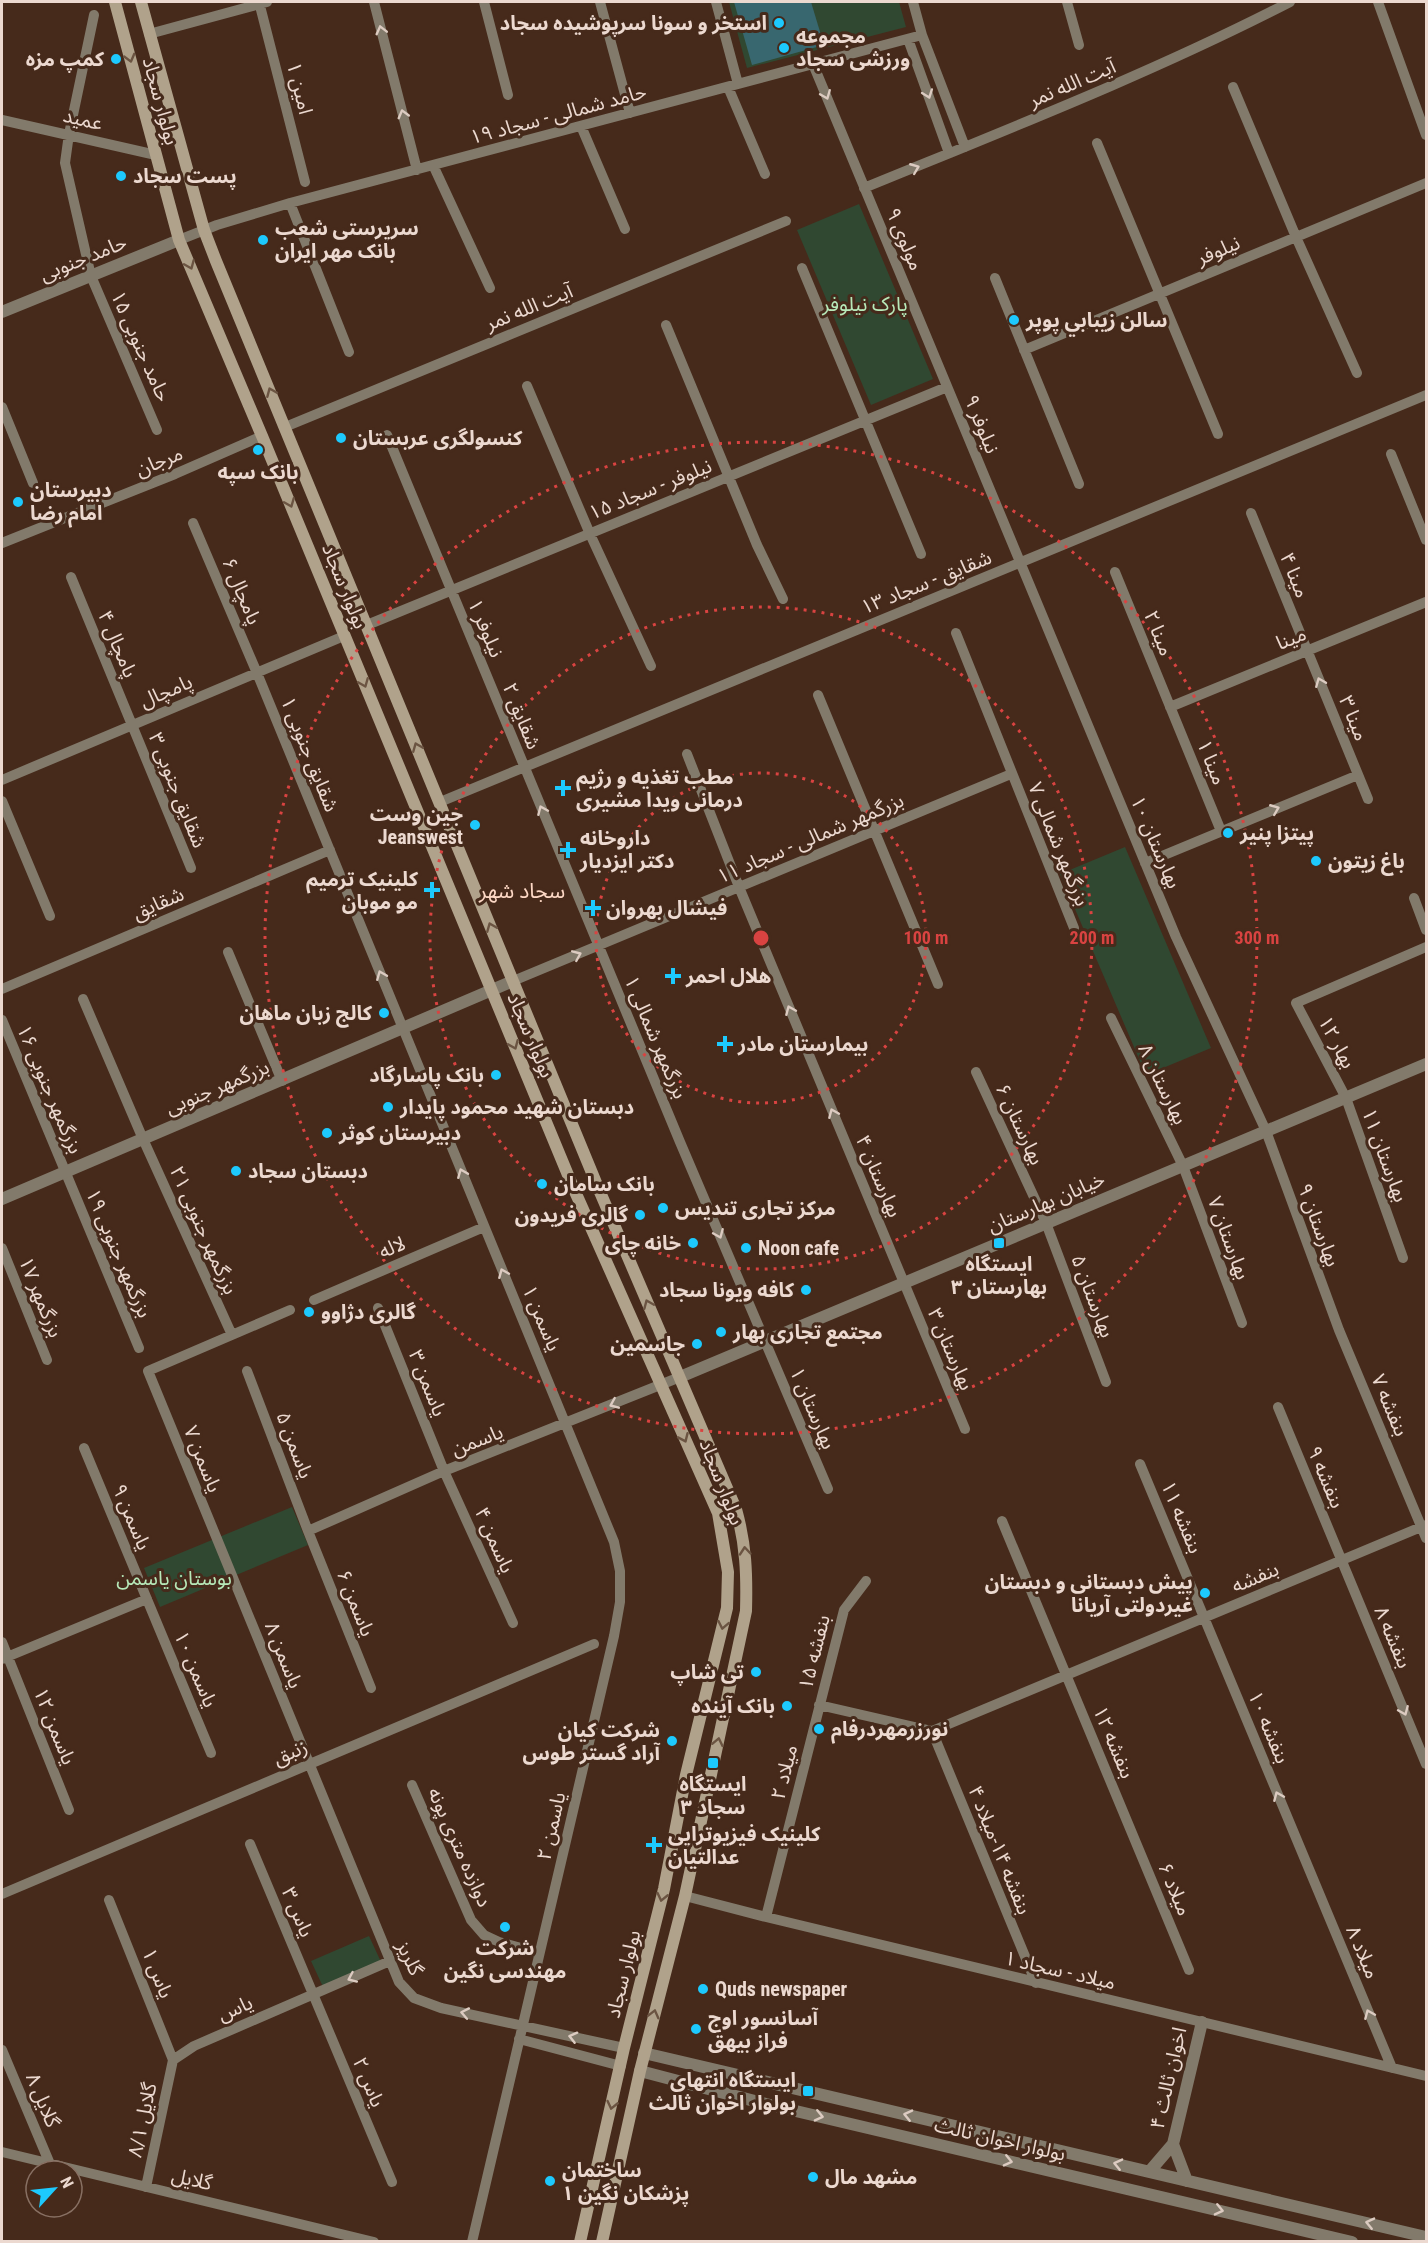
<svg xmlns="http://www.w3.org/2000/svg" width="1428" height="2243" font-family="'Roboto Condensed','Noto Sans Arabic',sans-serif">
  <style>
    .green { fill: #304831 }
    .water { fill: #38676f }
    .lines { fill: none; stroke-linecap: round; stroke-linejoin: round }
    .minor { stroke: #827a6b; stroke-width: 10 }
    .tertiary { stroke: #827a6b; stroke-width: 12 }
    .secondary { stroke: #b0a28b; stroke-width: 12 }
    .oneway { stroke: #dccbc1 }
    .oneway2 { stroke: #6b5442 }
    .ring { fill: none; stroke: #d94341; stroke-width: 3; stroke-dasharray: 3 6 }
    .poi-dot { fill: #1dc9fd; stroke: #462a1b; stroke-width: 2 }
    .labels { text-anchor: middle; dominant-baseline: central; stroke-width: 6; stroke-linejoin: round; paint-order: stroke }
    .poi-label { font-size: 20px; font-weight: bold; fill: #ecd9d0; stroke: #462a1b; text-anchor: start }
    .street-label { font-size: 20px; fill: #ecd9d0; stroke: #462a1b }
    .park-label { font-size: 20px; fill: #b7e9b9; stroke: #462a1b }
    .neighbourhood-label { font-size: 21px; fill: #fdd8c5; stroke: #462a1b }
    .centre { fill: #d94341; stroke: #462a1b; stroke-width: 3 }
    .ring-label { font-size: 18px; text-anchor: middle; font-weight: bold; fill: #d94341; stroke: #462a1b; stroke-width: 6; stroke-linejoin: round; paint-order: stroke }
  </style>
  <rect width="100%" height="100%" fill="#462a1b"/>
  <path class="green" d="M729,2H899L906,27L747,68Z
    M859,204L933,379L871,405L797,230Z
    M1125,847L1211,1048L1146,1075L1060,874Z
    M292,1507L308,1545L160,1607L144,1568Z
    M369,1936L382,1964L324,1989L311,1961Z"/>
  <path class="water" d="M734,2H811L824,45L752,65Z"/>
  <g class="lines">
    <path class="minor" d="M259,2L305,182
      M374,2L417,170
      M484,2L508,95
      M600,2L630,113
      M716,2L738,84
      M913,2L922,35L965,147
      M1067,2L1079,45
      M1378,2L1426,135
      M94,15L69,134L65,163L91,276L157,430
      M149,34L267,2
      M908,39L949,153
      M813,64L1176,937L1266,1131L1339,1330L1426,1538
      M728,87L765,174
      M1233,87L1296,237L1357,373
      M2,120L156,155
      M581,126L625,229
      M1097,143L1218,434
      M433,165L490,288
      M864,188C1008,129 1152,73 1290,2
      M290,203L349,352
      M179,240L217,225L290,203L922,35
      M802,268L921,554
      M995,278L1079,484
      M666,325L757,545L783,599
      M1024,350L1426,183
      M527,386L590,534L651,666
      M2,407L33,483
      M285,427L786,221
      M387,435L680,1142L828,1489
      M1391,454L1426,540
      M1251,513L1368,799
      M193,523L257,673L614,1542L620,1571V1602L614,1636L472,2242
      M2,543L175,474L262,436
      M1115,572L1221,831
      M71,577L191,868
      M367,625L947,387
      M956,633L1074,928
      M818,695L938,984
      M1170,707L1426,602
      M687,754L739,887L965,1429
      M2,780L344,636
      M2,801L50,916
      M440,802L1426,395
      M1145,863L1358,775
      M1414,898L1426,930
      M228,952L282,1081
      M513,981L1011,774
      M2,989L330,850
      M83,999L143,1139L232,1335
      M1111,1018L1183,1166L1242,1323
      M2,1020L139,1348
      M976,1072L1046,1223L1106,1382
      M2,1248L47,1360
      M1403,1258L1346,1098L1296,1003L1426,947
      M314,1300L484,1227
      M378,1308L444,1471L513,1623
      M290,1310L148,1371L399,1982L414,1998L441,2008L624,2048
      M247,1371L308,1531L371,1688
      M1278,1407L1426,1764
      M84,1448L211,1753
      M1140,1464L1392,2068
      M1002,1521L1189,1970
      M308,1531L444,1471L680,1377
      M2,1642L69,1810
      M2,1659L147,1599
      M819,1705L932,1731
      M932,1731L1426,1525
      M932,1731L1036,1983
      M412,1785L471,1920L484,1935L499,1942L539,1953
      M250,1844L392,2182
      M2,1894L594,1644
      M685,1896L766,1917L1426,2076
      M109,1900L173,2060
      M766,1917L844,1610L866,1581
      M519,2039L621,2066
      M2,2050L50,2164
      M173,2060L194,2046L390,1961
      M2,2152L374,2242
      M146,2187L173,2060"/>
    <path class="tertiary" d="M2,312L179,240
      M2,1199L513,981
      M680,1377L1426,1064
      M644,2053L1426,2237
      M640,2071L766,2104L1352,2242
      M1173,2144L1187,2181
      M1149,2172L1173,2144L1202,2022"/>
    <path class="secondary" d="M115,2L179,240L262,436L573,1187L718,1513L728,1572L727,1608L686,1775L664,1889L624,2048L580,2242
      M141,2L204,230L216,261L597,1185L736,1509C746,1545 747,1574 746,1611L685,1896L640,2071L602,2242"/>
  </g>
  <defs><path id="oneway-chevron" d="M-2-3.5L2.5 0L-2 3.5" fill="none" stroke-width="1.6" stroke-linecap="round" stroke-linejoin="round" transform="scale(1.5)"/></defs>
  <g class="oneway">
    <use href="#oneway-chevron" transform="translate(381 30) rotate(-104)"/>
    <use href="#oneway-chevron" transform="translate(928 94) rotate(70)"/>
    <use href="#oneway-chevron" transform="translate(826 95) rotate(68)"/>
    <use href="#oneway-chevron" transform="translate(403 114) rotate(-105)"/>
    <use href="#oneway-chevron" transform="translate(915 168) rotate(-22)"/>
    <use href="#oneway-chevron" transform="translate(1320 682) rotate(-112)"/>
    <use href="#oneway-chevron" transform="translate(1275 809) rotate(-22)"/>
    <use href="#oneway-chevron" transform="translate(542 810) rotate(-113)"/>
    <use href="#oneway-chevron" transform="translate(577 955) rotate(-23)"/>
    <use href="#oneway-chevron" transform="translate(381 975) rotate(-112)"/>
    <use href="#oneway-chevron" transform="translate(790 1010) rotate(-113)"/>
    <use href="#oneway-chevron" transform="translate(833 1113) rotate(-113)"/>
    <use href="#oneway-chevron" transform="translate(462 1173) rotate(-112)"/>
    <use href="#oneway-chevron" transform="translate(719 1234) rotate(67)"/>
    <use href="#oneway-chevron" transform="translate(503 1273) rotate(-113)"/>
    <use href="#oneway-chevron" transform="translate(614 1404) rotate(157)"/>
    <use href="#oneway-chevron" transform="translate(1404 1711) rotate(67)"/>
    <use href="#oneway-chevron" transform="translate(1278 1796) rotate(-113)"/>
    <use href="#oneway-chevron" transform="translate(352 1978) rotate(156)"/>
    <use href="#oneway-chevron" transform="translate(465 2013) rotate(-169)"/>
    <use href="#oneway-chevron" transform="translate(1369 2014) rotate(-113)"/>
    <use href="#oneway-chevron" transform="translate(573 2037) rotate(-166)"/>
    <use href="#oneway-chevron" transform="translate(908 2115) rotate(-167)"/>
    <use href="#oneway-chevron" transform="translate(819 2116) rotate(13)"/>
    <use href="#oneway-chevron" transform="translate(1008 2161) rotate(13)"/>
    <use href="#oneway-chevron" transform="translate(1118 2164) rotate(-167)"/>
    <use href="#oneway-chevron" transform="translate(1219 2210) rotate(13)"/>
    <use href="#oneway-chevron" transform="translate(1370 2223) rotate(-167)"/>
  </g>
  <g class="oneway2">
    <use href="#oneway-chevron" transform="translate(130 58) rotate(75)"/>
    <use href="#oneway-chevron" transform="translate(190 265) rotate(67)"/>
    <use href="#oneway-chevron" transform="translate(271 392) rotate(-113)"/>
    <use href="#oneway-chevron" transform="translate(290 503) rotate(68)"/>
    <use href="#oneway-chevron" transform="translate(364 683) rotate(68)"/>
    <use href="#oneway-chevron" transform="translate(417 747) rotate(-112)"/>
    <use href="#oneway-chevron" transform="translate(491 927) rotate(-112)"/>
    <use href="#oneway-chevron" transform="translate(514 1045) rotate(67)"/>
    <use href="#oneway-chevron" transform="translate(648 1304) rotate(-113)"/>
    <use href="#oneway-chevron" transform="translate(684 1438) rotate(66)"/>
    <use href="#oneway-chevron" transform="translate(745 1551) rotate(-95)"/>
    <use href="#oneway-chevron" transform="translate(723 1625) rotate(101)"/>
    <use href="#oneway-chevron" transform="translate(718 1742) rotate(-78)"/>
    <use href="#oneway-chevron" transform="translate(662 1897) rotate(103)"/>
    <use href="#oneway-chevron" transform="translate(654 2014) rotate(-76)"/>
    <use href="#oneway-chevron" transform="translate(612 2105) rotate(103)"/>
  </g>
  <g class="ring">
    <circle cx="761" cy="938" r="165"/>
    <circle cx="761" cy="938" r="331"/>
    <circle cx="761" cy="938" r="496"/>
  </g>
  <g class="poi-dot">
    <circle cx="779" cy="23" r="6"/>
    <circle cx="784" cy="48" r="6"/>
    <circle cx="116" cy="59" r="6"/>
    <circle cx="121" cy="176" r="6"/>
    <circle cx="263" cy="240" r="6"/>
    <circle cx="1014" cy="320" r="6"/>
    <circle cx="341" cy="438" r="6"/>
    <circle cx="258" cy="450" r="6"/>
    <circle cx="18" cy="502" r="6"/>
    <path d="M560 779h6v6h6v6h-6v6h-6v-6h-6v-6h6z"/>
    <circle cx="475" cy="825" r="6"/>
    <circle cx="1228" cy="833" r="6"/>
    <path d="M565 841h6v6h6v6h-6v6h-6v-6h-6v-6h6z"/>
    <circle cx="1316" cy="861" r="6"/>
    <path d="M429 881h6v6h6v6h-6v6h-6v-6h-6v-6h6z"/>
    <path d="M590 899h6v6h6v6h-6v6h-6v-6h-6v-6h6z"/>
    <path d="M670 967h6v6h6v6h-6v6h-6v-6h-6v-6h6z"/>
    <circle cx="384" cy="1013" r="6"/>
    <path d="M722 1035h6v6h6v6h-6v6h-6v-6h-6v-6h6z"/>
    <circle cx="496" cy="1075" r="6"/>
    <circle cx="388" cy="1107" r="6"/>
    <circle cx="327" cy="1133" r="6"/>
    <circle cx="236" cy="1171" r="6"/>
    <circle cx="542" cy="1184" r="6"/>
    <circle cx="663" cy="1208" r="6"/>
    <circle cx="640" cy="1215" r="6"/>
    <circle cx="693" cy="1243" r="6"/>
    <rect x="993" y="1237" width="12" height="12" rx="3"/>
    <circle cx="746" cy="1248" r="6"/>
    <circle cx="806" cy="1290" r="6"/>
    <circle cx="309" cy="1312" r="6"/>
    <circle cx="721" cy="1332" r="6"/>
    <circle cx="697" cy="1344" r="6"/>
    <circle cx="1205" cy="1593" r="6"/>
    <circle cx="756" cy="1672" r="6"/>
    <circle cx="787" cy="1706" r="6"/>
    <circle cx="819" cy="1729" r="6"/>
    <circle cx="672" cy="1741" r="6"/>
    <rect x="707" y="1757" width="12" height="12" rx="3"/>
    <path d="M651 1836h6v6h6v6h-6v6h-6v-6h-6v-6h6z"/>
    <circle cx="505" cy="1927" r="6"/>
    <circle cx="703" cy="1989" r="6"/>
    <circle cx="696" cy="2029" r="6"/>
    <rect x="802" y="2085" width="12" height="12" rx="3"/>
    <circle cx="813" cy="2177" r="6"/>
    <circle cx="550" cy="2181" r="6"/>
  </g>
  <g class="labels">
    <g class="poi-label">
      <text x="767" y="23" text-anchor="end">استخر و سونا سرپوشیده سجاد</text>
      <text x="796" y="36">مجموعه<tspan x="796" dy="23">ورزشی سجاد</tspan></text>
      <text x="104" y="59" text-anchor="end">کمپ مزه</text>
      <text x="133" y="176">پست سجاد</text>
      <text x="275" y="228">سرپرستی شعب<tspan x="275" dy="23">بانک مهر ایران</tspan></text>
      <text x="1026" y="320">سالن زيبابي پوپر</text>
      <text x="353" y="438">کنسولگری عربستان</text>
      <text x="258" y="472" text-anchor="middle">بانک سپه</text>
      <text x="30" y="490">دبیرستان<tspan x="30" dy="23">امام رضا</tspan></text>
      <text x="576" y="777">مطب تغذیه و رژیم<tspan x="576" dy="23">درمانی ویدا مشیری</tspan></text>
      <text x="463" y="814" text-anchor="end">جین وست<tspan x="463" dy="23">Jeanswest</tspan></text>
      <text x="1240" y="833">پیتزا پنیر</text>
      <text x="580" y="838">داروخانه<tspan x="580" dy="23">دکتر ایزدیار</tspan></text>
      <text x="1328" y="861">باغ زیتون</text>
      <text x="418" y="879" text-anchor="end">کلینیک ترمیم<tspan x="418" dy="23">مو موبان</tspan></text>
      <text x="606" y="908">فیشال بهروان</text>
      <text x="686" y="976">هلال احمر</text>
      <text x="372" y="1013" text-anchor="end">کالج زبان ماهان</text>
      <text x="738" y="1044">بیمارستان مادر</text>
      <text x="484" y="1075" text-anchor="end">بانک پاسارگاد</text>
      <text x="400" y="1107">دبستان شهید محمود پایدار</text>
      <text x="339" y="1133">دبیرستان کوثر</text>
      <text x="248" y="1171">دبستان سجاد</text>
      <text x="554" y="1184">بانک سامان</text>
      <text x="675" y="1208">مرکز تجاری تندیس</text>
      <text x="628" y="1215" text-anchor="end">گالری فریدون</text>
      <text x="681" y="1243" text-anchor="end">خانه چای</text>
      <text x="758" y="1248">Noon cafe</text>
      <text x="999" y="1264" text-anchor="middle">ایستگاه<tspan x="999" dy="23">بهارستان ۳</tspan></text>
      <text x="794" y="1290" text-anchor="end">کافه ویونا سجاد</text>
      <text x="321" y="1312">گالری دژاوو</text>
      <text x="733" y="1332">مجتمع تجاری بهار</text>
      <text x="685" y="1344" text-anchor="end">جاسمین</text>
      <text x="1193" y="1582" text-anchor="end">پیش دبستانی و دبستان<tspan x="1193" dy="23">غیردولتی آریانا</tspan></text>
      <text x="744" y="1672" text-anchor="end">تی شاپ</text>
      <text x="775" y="1706" text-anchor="end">بانک آینده</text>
      <text x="831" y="1729">نورزرمهردرفام</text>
      <text x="660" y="1730" text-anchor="end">شرکت کیان<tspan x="660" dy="23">آراد گستر طوس</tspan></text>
      <text x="713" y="1784" text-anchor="middle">ایستگاه<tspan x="713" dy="23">سجاد ۳</tspan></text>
      <text x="668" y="1834">کلینیک فیزیوتراپی<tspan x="668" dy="23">عدالتیان</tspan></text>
      <text x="505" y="1948" text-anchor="middle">شرکت<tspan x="505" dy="23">مهندسی نگین</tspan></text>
      <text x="715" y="1989">Quds newspaper</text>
      <text x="708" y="2018">آسانسور اوج<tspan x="708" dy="23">فراز بیهق</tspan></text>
      <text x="796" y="2080" text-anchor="end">ایستگاه انتهای<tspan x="796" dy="23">بولوار اخوان ثالث</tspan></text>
      <text x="562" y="2170">ساختمان<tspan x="562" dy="23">پزشکان نگین ۱</tspan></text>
      <text x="825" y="2177">مشهد مال</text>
    </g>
    <g class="street-label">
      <text transform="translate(1072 83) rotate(-23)">آیت الله نمر</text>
      <text transform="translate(300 88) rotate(76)">امین ۱</text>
      <text transform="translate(161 101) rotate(75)">بولوار سجاد</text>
      <text transform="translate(558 114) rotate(-15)">حامد شمالی - سجاد ۱۹</text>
      <text transform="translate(83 119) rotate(13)">عمید</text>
      <text transform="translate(905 239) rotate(67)">مولوی ۹</text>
      <text transform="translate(1218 250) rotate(-23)">نیلوفر</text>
      <text transform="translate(83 258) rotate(-22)">حامد جنوبی</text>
      <text transform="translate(529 307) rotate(-22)">آیت الله نمر</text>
      <text transform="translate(141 346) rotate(66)">حامد جنوبی ۱۵</text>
      <text transform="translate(982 424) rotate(68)">نیلوفر ۹</text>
      <text transform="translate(159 461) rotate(-22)">مرجان</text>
      <text transform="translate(650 489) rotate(-22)">نیلوفر - سجاد ۱۵</text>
      <text transform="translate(1295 575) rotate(68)">مینا ۴</text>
      <text transform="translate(926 582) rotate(-22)">شقایق - سجاد ۱۳</text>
      <text transform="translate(345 586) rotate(68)">بولوار سجاد</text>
      <text transform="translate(242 591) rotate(67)">پامچال ۶</text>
      <text transform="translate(486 628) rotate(67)">نیلوفر ۱</text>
      <text transform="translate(1159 633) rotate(68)">مینا ۲</text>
      <text transform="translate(1291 638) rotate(-22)">مینا</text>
      <text transform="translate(118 644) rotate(67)">پامچال ۴</text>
      <text transform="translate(166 691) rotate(-23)">پامچال</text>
      <text transform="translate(522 716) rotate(68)">شقایق ۲</text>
      <text transform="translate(1354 718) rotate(68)">مینا ۳</text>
      <text transform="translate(310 754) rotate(68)">شقایق جنوبی ۱</text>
      <text transform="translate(1212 762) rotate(68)">مینا ۱</text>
      <text transform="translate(178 790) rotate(68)">شقایق جنوبی ۳</text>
      <text transform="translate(810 838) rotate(-23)">بزرگمهر شمالی - سجاد ۱۱</text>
      <text transform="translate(1156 842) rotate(67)">بهارستان ۱۰</text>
      <text transform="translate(1059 844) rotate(68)">بزرگمهر شمالی ۷</text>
      <text transform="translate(158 903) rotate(-23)">شقایق</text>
      <text transform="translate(531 1035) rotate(67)">بولوار سجاد</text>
      <text transform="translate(656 1037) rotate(67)">بزرگمهر شمالی ۱</text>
      <text transform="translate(1337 1042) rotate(62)">بهار ۱۲</text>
      <text transform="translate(1163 1084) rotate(64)">بهارستان ۸</text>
      <text transform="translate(217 1087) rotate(-23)">بزرگمهر جنوبی</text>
      <text transform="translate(50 1089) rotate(67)">بزرگمهر جنوبی ۱۶</text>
      <text transform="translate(1020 1124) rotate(65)">بهارستان ۶</text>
      <text transform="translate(1385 1155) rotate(70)">بهارستان ۱۱</text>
      <text transform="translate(879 1176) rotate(67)">بهارستان ۴</text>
      <text transform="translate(1046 1202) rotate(-23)">خیابان بهارستان</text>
      <text transform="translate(1319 1225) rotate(70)">بهارستان ۹</text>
      <text transform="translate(204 1230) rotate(66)">بزرگمهر جنوبی ۲۱</text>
      <text transform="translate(1229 1238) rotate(70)">بهارستان ۷</text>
      <text transform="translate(392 1247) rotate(-23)">لاله</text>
      <text transform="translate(119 1253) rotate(67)">بزرگمهر جنوبی ۱۹</text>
      <text transform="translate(1093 1296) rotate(69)">بهارستان ۵</text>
      <text transform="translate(41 1297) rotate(68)">بزرگمهر ۱۷</text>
      <text transform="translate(542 1318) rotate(67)">یاسمن ۱</text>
      <text transform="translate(951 1349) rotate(67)">بهارستان ۳</text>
      <text transform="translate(428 1383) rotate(68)">یاسمن ۳</text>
      <text transform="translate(1390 1405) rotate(67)">بنفشه ۷</text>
      <text transform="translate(813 1408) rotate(67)">بهارستان ۱</text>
      <text transform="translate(477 1440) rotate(-21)">یاسمن</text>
      <text transform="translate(295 1445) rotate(69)">یاسمن ۵</text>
      <text transform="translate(203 1459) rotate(68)">یاسمن ۷</text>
      <text transform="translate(1326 1477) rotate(67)">بنفشه ۹</text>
      <text transform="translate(722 1482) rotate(69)">بولوار سجاد</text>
      <text transform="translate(132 1517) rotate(67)">یاسمن ۹</text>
      <text transform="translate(1182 1517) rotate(67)">بنفشه ۱۱</text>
      <text transform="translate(495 1540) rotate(66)">یاسمن ۴</text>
      <text transform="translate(1255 1577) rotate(-23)">بنفشه</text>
      <text transform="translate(356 1603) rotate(68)">یاسمن ۶</text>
      <text transform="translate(1393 1637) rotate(67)">بنفشه ۸</text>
      <text transform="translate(814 1652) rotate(-76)">بنفشه ۱۵</text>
      <text transform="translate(284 1655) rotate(68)">یاسمن ۸</text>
      <text transform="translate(196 1669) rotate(67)">یاسمن ۱۰</text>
      <text transform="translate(55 1726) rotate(68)">یاسمن ۱۲</text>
      <text transform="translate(1269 1727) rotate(67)">بنفشه ۱۰</text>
      <text transform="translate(1114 1742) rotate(67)">بنفشه ۱۲</text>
      <text transform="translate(290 1752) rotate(-23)">زنبق</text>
      <text transform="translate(784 1772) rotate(-76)">میلاد ۲</text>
      <text transform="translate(551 1826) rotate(-77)">یاسمن ۲</text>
      <text transform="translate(460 1847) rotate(66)">دوازده متری پونه</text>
      <text transform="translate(1000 1850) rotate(68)">بنفشه ۱۴-میلاد ۴</text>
      <text transform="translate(1175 1889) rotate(67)">میلاد ۶</text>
      <text transform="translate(298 1912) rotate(67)">یاس ۳</text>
      <text transform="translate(1363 1952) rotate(67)">میلاد ۸</text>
      <text transform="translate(410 1958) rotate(65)">گلریز</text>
      <text transform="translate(1060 1970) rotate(13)">میلاد - سجاد ۱</text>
      <text transform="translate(158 1973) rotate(68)">یاس ۱</text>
      <text transform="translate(623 1974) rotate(-76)">بولوار سجاد</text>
      <text transform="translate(235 2008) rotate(-23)">یاس</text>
      <text transform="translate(1168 2078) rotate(-77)">اخوان ثالث ۴</text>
      <text transform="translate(369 2082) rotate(67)">یاس ۲</text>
      <text transform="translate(43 2100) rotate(67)">گلایل ۸</text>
      <text transform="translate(142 2120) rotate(-78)">گلایل ۸/۱</text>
      <text transform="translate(1000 2139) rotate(13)">بولوار اخوان ثالث</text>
      <text transform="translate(192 2179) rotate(13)">گلایل</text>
    </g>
    <g class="park-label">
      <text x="865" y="304">پارک نیلوفر</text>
      <text x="174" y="1578">بوستان یاسمن</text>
    </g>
    <g class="neighbourhood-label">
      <text x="522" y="891">سجاد شهر</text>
    </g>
  </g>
  <circle cx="761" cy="938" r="9" class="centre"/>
  <g class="ring-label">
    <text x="926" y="944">100 m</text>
    <text x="1092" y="944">200 m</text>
    <text x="1257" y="944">300 m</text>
  </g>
  <rect width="1428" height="2243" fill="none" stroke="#ecd9d0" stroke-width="6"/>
  <g transform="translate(54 2189) rotate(63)"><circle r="28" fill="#462a1b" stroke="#887063" stroke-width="1.5"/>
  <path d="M0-4.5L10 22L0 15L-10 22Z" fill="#1dc9fd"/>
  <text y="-9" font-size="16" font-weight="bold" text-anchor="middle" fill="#ecd9d0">N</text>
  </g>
</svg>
